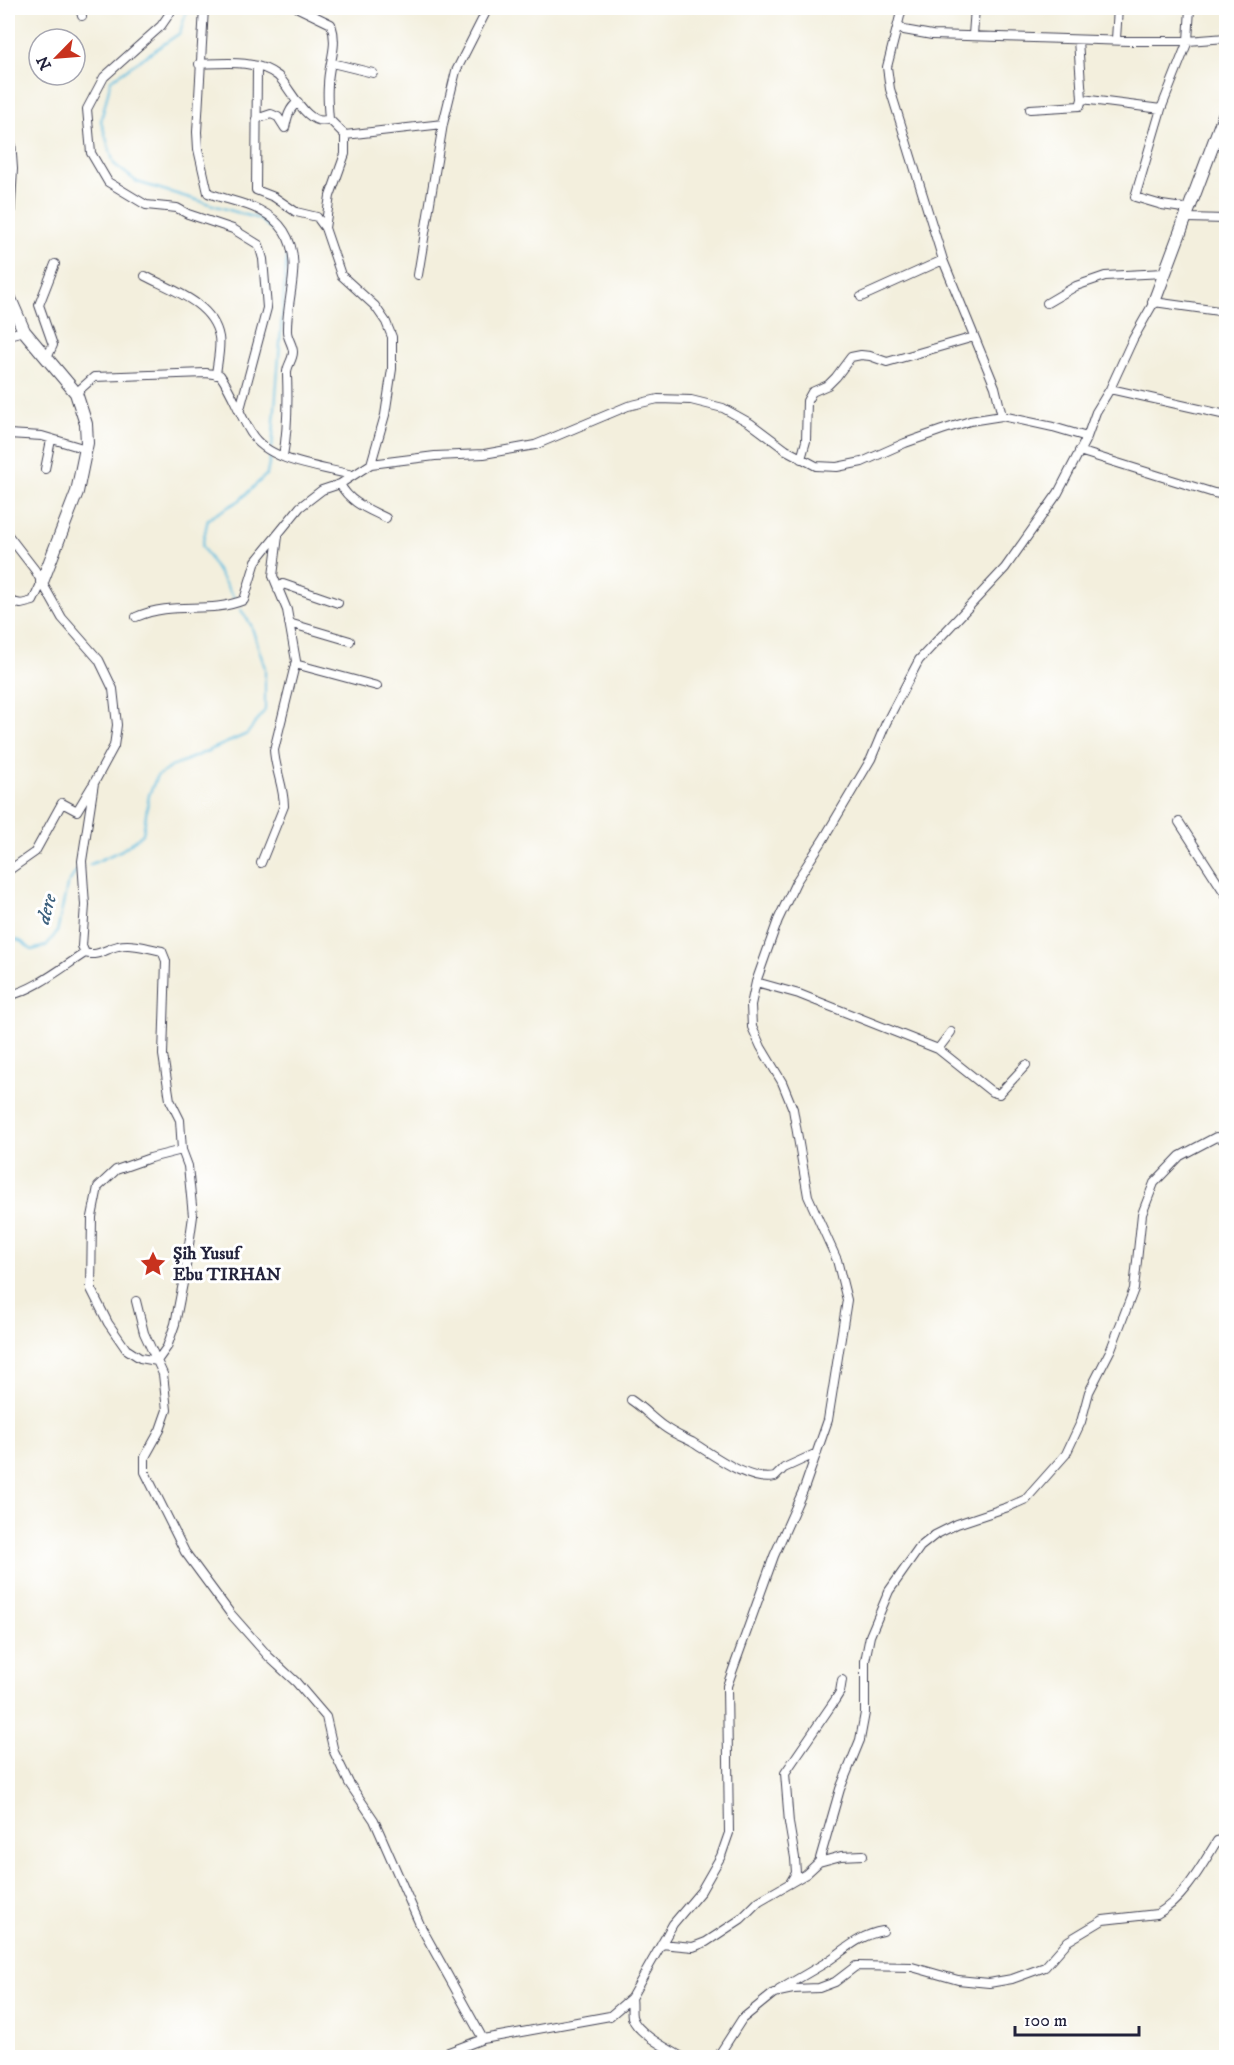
<svg xmlns="http://www.w3.org/2000/svg" width="1234" height="2065" font-family="'IM FELL DW Pica',serif">
  <style>
    .lines { fill: none; stroke-linecap: round; stroke-linejoin: round }
    .stream { stroke: #62bde0; stroke-width: 2 }
    .street-casing { stroke: #414153; stroke-width: 10 }
    .secondary-casing { stroke: #414153; stroke-width: 14 }
    .street { stroke: #fff; stroke-width: 8 }
    .secondary { stroke: #fff; stroke-width: 12 }
    .labels { text-anchor: middle; dominant-baseline: central; stroke-width: 6; stroke-linejoin: round; paint-order: stroke }
    .poi-label { font-size: 18px; font-weight: bold; fill: #22223b; stroke: #fff; text-anchor: start }
    .water-label { font-size: 20px; font-style: italic; fill: #3c607d; stroke: #fff }
  </style>
  <rect width="100%" height="100%" fill="#fff"/>
  <filter id="ink" filterUnits="userSpaceOnUse"><feTurbulence type="fractalNoise" baseFrequency=".0167" numOctaves="2"/><feDisplacementMap in="SourceGraphic" scale="12" xChannelSelector="R" yChannelSelector="G"/><feConvolveMatrix kernelMatrix="1 2 1 2 8 2 1 2 1" color-interpolation-filters="sRGB"/></filter>
  <filter id="wash" filterUnits="userSpaceOnUse"><feTurbulence type="fractalNoise" baseFrequency=".008" numOctaves="4" result="noise"/><feDisplacementMap in="SourceGraphic" scale="24" xChannelSelector="R" yChannelSelector="G"/><feGaussianBlur stdDeviation="1.35" result="paint"/><feColorMatrix in="noise" values="0 0 0 0 0 0 0 0 0 0 0 0 0 0 0 0 0 1.4 0 .05"/><feComposite in="paint" operator="in"/></filter>
  <g filter="url(#wash)">
    <rect width="100%" height="100%" fill="#f3efdd"/>
    <g class="lines">
      <path class="stream" d="M187,8L180,33L111,80L101,121L114,164L137,182L259,219L281,237L287,252L272,448
        M234,598L202,546L208,519L240,500L267,474L271,454
        M89,865L122,850L143,834L149,795L157,776L173,766L247,734L265,710V668L251,625L241,610
        M8,936L22,942L32,950L46,946L57,932L67,886L76,871"/>
    </g>
  </g>
  <g filter="url(#ink)">
    <g class="lines">
      <g class="street-casing">
        <path id="street" d="M80,8L82,16
          M170,8V13L161,26L104,77L87,109L91,153L108,182L146,205L177,208L188,214L233,229L259,245L263,259L267,308L240,409
          M204,8L197,132L198,149L208,193C235,203 267,205 284,231C304,262 286,297 287,331C287,338 293,345 293,352C293,360 286,367 287,374C288,401 288,430 283,456
          M902,8L898,24L904,30L932,35L1129,41H1188L1226,38
          M1190,8L1188,41L1161,109L1135,197L1162,205L1190,209
          M898,24L887,67L890,89L943,260L995,387L1002,416
          M973,35L975,8
          M1116,39L1118,8
          M332,63L373,73
          M199,64C224,63 257,59 278,76C291,88 307,129 329,119C328,108 327,96 328,85C328,63 339,47 331,24L298,8
          M1082,99L1161,109
          M1030,109L1080,106L1082,99L1078,40
          M256,119L271,114L278,117L285,128C287,118 289,108 298,102
          M443,124L456,71L488,8
          M345,135L443,124L418,275
          M1187,218L1226,219
          M325,228L330,196L345,154V135L329,119
          M145,276C172,290 213,303 219,337C221,348 217,363 216,375
          M861,297L943,260
          M1047,303L1076,286L1105,276L1164,273
          M8,335L24,331
          M47,358L53,345L39,305L55,264
          M1110,389L1226,415
          M76,393L94,377L206,373L220,375C233,393 239,414 251,433C268,462 322,467 352,475
          M8,434L42,436L86,449
          M1079,451L1214,493L1226,495
          M801,459L806,441L807,401L812,392L828,385L836,377L851,357L861,355L870,356L887,362L974,337
          M371,464L435,456L484,454L535,445L628,406L658,399L691,400L723,408L750,423L786,450L816,466L837,467L862,462L905,443L942,430L970,421L1002,416L1053,427L1087,437
          M45,469L51,440
          M340,484C350,503 368,509 386,518
          M8,535L35,570L62,618L99,660L113,689L117,725L114,746L94,783L82,861L85,905L82,946L85,953C97,957 106,949 118,946C132,943 148,948 162,951L166,961L163,1055L170,1100L180,1120L182,1150L188,1166L193,1216L185,1273L175,1324L167,1347L157,1361L144,1333L136,1301
          M278,590L283,584L338,603
          M8,604L12,602L21,604L33,601L42,582
          M136,617C174,600 207,615 244,600L256,561L300,507L322,490L340,484L371,464L385,415L392,369V337L386,322L375,306L341,275L325,228L317,217L296,212L274,197L256,190L257,66
          M289,623L350,641
          M295,664L377,686
          M1179,822L1226,895
          M261,863L284,806C284,787 275,769 274,750L296,661L287,610L273,576L278,536
          M8,871L35,852L62,803L77,811L92,786
          M756,982L799,994L938,1049L992,1092L999,1094L1026,1065
          M8,996C36,989 60,969 85,953
          M938,1049L951,1032
          M182,1150L150,1158L116,1170L98,1187L92,1217L91,1289L108,1323L126,1349L140,1358L157,1361L163,1374L167,1410L160,1430L145,1457V1472L185,1552L230,1613L269,1657L296,1682L326,1717L334,1752L349,1783L374,1820L421,1927L483,2039
          M631,1400C643,1408 652,1418 663,1426C672,1433 682,1437 692,1442C713,1455 750,1483 775,1477L784,1468L817,1453
          M819,1862L841,1856L863,1855
          M790,1883L796,1873L795,1858L789,1823L785,1773L835,1700L840,1692L842,1680
          M661,1944L693,1947L706,1942L741,1919L759,1901L806,1874L819,1862L840,1789L860,1740L865,1713V1661L870,1636L889,1591L920,1547L935,1535L957,1524L1008,1507L1026,1499L1066,1454L1081,1422L1089,1392L1111,1349L1134,1289L1142,1214L1154,1183L1180,1156L1216,1137L1220,1138L1226,1135
          M779,1990C794,1981 810,1972 825,1963C845,1950 859,1935 883,1931
          M631,1998C632,2004 631,2011 632,2017C637,2034 670,2050 684,2058
          M433,2058L483,2039L610,2016L631,1998L673,1924L701,1891L721,1856L729,1833L727,1686L774,1556L805,1486L828,1420L847,1300L837,1260L808,1196L793,1109L782,1082L761,1047L752,1027L751,1005L756,982L778,920L796,882L823,840L871,759L886,723L919,660L1005,568L1058,493L1087,437L1096,412L1110,389L1133,339L1154,302L1226,312
          M717,2058L742,2019L774,1993L793,1989L819,1988L835,1982L856,1966L912,1967L958,1980L989,1983L1012,1979L1045,1967L1068,1941L1103,1920L1157,1914C1184,1899 1201,1867 1217,1841L1226,1839"/>
      </g>
      <g class="secondary-casing">
        <path id="secondary" d="M8,127L11,169L8,220
          M8,294L24,331L76,393L86,424L87,443L77,492L42,582
          M1154,302L1226,110"/>
      </g>
      <use href="#street" class="street"/>
      <use href="#secondary" class="secondary"/>
    </g>
  </g>
  <defs>
    <g id="sight-bare" transform="scale(2.07)"><path d="M0-6L1.8-2.2L6-1.7L2.9 1.2L3.7 5.4L0 3.3L-3.7 5.4L-2.9 1.2L-6-1.7L-1.8-2.2Z" fill="#c8321e" stroke="#fff" stroke-width="2.5" paint-order="stroke"/></g>
  </defs>
  <g fill-rule="evenodd">
    <use href="#sight-bare" x="153" y="1264"/>
  </g>
  <g class="labels">
    <g class="poi-label">
      <text x="173" y="1254">Şih Yusuf<tspan x="173" dy="21">Ebu TIRHAN</tspan></text>
    </g>
    <g class="water-label">
      <text transform="translate(47 909) rotate(-75)">dere</text>
    </g>
  </g>
  <rect width="1234" height="2065" fill="none" stroke="#fff" stroke-width="30"/>
  <g transform="translate(57 57) rotate(245)"><circle r="28" fill="#ffffff" stroke="#a7a7b1" stroke-width="1.5"/>
  <path d="M0-4.5L10 22L0 15L-10 22Z" fill="#c8321e"/>
  <text y="-9" font-size="16" font-weight="bold" text-anchor="middle" fill="#22223b">N</text>
  </g>
  <path d="M1015 2026v9h124v-9" fill="none" stroke="#22223b" stroke-width="3"/>
  <text x="1024" y="2026" font-size="18" fill="#22223b" stroke="#ffffff" stroke-width="4.5" paint-order="stroke">100 m</text>
</svg>
